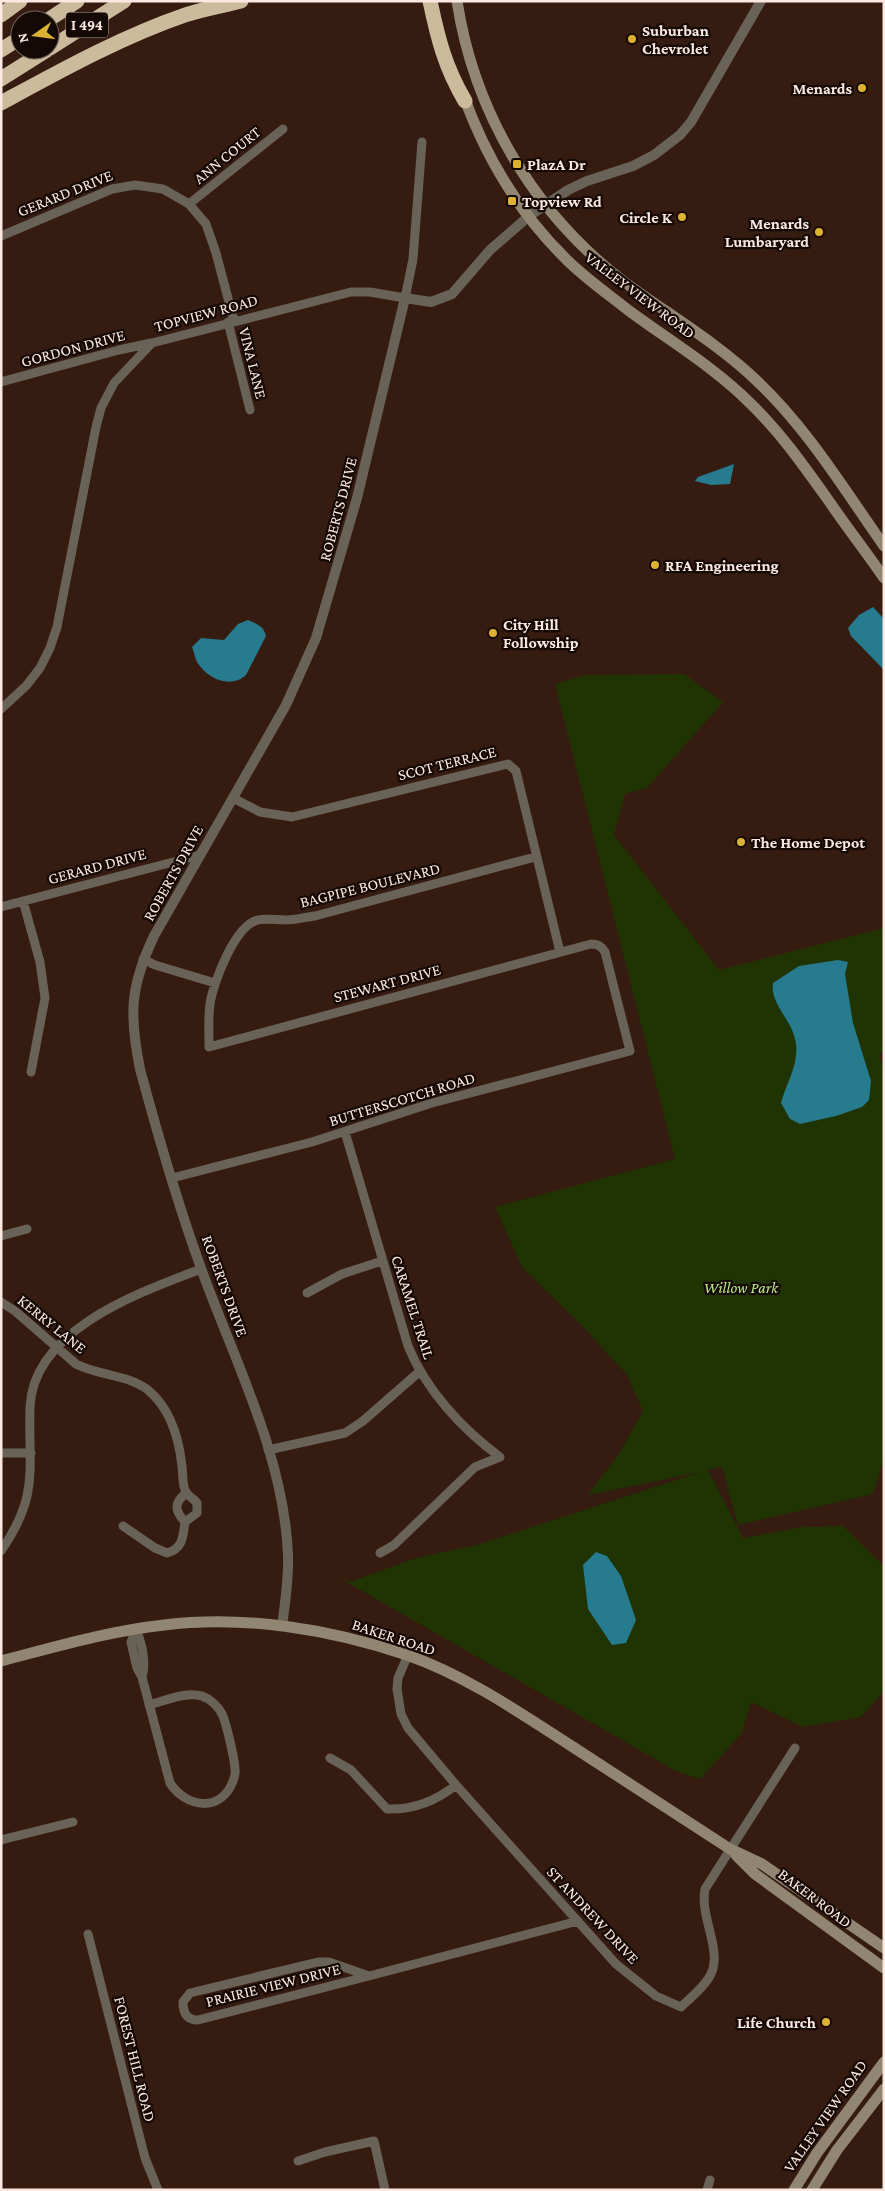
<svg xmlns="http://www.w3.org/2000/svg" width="885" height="2191" font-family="'Crimson Pro',serif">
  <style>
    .green { fill: #203403 }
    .water { fill: #267b8f }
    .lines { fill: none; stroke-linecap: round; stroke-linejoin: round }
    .minor { stroke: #696256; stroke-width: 9 }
    .tertiary { stroke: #696256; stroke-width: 10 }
    .secondary { stroke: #908672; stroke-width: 11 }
    .motorway { stroke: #cbbb9c; stroke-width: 15 }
    .poi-dot { fill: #dcb233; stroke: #140905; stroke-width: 2 }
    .labels { text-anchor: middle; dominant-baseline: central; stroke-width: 4.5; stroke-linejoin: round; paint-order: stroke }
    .shield { fill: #140905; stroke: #b6a69f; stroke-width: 1 }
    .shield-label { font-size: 15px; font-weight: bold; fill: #fbe9e1 }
    .poi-label { font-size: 16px; font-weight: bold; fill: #fbe9e1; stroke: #140905; text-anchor: start }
    .street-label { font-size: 16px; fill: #fbe9e1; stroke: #140905 }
    .park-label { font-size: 16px; font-style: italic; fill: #bbea88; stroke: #140905 }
  </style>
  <rect width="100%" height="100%" fill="#351b10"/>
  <path class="green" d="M684,674L723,702L647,788L625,794L614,835L719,970L884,928V1053H879L884,1071V1458L873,1494L738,1525L722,1467L708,1470L743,1538L803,1527L843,1526L884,1566V1691L861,1717L803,1727L751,1702L742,1733L700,1779L676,1771L338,1577L350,1582L416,1558L477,1545L701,1472L588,1495L620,1452L643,1411L627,1375L586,1330L522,1267L495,1207L675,1159L555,684L586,675Z"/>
  <path class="water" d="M734,464L730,484L711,485L695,481L698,477Z
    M873,607L884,619V670L851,636L848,628L859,615Z
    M248,620C257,624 264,626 266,636L246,675C231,689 207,679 197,662C195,658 194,652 192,647L201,638L224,640L238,624Z
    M838,960L848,962L845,974L853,1023L871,1081L869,1100L862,1107L836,1116L800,1124L790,1119L781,1103C786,1083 801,1062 795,1039C791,1019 770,1004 773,983L799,966Z
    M596,1552L607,1556L621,1576L636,1620L626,1643L612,1645L588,1609L583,1565Z"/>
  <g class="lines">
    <path class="minor" d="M189,204L283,129
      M1,236L112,189L135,185L163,189L189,204L206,224L216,253L234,321
      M228,322L250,410
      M1,382L119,350L151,343
      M1,709L26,686L40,668L50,648L57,627L96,427L101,408L114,383L152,343L351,292H370L405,298L413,259L422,142
      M233,798L260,812L292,817L508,764L516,771L560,952
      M23,901L40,962L45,998L31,1072
      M1,907L200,855
      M143,959L155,965L215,983
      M345,1132L408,1346C426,1390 462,1429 500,1457L475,1467L394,1545L380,1553
      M172,1178L312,1142L432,1103L630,1051L605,952C601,946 598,944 591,944L209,1047C209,1032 208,1018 210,1004C213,983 235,925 258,920C266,918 276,920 285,920C295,920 305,917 315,916L535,857
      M1,1236L27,1229
      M307,1293L342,1274L382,1261
      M1,1302L15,1311L76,1364C99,1376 127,1374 148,1390C170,1408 179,1439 182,1466C183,1473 182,1486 186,1492C188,1496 194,1499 197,1503V1513L185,1522C183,1536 183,1549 167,1553L155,1548L123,1526
      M268,1450L345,1433L363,1421L419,1372
      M1,1453H31
      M185,1522C174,1510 174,1503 186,1493
      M1,1551C40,1494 28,1470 30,1407C33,1329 141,1292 201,1269
      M136,1629L131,1642L137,1668L142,1677L170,1783C186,1808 221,1813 233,1781C234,1778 236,1773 235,1770C235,1760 226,1722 222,1714C218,1706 210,1699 202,1696C187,1691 164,1701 149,1705
      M136,1629C142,1644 147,1661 142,1677
      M408,1655L398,1678L397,1689L401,1714L408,1728L456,1785L616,1964L656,1996L681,2007C690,1998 701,1990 708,1979C726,1955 699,1918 705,1889L795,1748
      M330,1758L351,1770L387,1809C414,1810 436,1801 456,1785
      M1,1840L73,1822
      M88,1934L145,2158L158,2190
      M369,1976L198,2020C187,2020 183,2013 183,2002L190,1993L318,1962H329L369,1976L578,1921
      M298,2161L325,2152L374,2141L385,2190
      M707,2190L710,2180"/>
    <path class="tertiary" d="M282,1626C285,1603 289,1578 288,1555C284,1456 235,1362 202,1271C178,1205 158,1136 140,1069C129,1014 130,987 154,936L286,705L316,638L357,498L405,298L431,302L452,294L490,250L529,216L568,190L587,181L633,166L654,155L680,135L691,122L761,1"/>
    <path class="secondary" d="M457,1C474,112 534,213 623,281C666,313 719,344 757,381C807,428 844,489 884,546
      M463,94C485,156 520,214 567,260C585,278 608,294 628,310C670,341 714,367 751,404C782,434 806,469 831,504C848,529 867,553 884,578
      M1,1661C55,1647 109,1631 164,1625C244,1615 330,1629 407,1655C467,1676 520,1713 573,1747C625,1781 677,1815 730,1849L762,1864L884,1948
      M736,1855L755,1874L884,1968
      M794,2190L817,2153L884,2062
      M812,2190L837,2150L884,2089"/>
    <path class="motorway" d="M430,1C438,39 445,67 465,101
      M1,15L20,1
      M48,20L77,1
      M50,48L124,1
      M1,50L20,38
      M1,79L47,50
      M1,103C60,71 121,37 185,15C203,9 222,6 241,1"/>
  </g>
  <g class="poi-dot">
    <circle cx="632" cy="39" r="5"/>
    <circle cx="862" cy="88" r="5"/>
    <rect x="512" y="159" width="10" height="10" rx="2.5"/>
    <rect x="507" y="196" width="10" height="10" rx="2.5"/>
    <circle cx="682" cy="217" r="5"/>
    <circle cx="819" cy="232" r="5"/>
    <circle cx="655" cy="565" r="5"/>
    <circle cx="493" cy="633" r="5"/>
    <circle cx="741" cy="842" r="5"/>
    <circle cx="826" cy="2022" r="5"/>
  </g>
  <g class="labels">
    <rect class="shield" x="66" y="12.5" width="42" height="25" rx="4"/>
    <g class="shield-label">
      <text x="87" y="25">I 494</text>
    </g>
    <g class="poi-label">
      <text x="642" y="30">Suburban<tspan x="642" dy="18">Chevrolet</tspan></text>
      <text x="852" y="88" text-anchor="end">Menards</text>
      <text x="527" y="164">PlazA Dr</text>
      <text x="522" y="201">Topview Rd</text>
      <text x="672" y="217" text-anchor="end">Circle K</text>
      <text x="809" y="223" text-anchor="end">Menards<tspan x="809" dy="18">Lumbaryard</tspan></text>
      <text x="665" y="565">RFA Engineering</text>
      <text x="503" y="624">City Hill<tspan x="503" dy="18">Followship</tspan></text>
      <text x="751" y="842">The Home Depot</text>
      <text x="816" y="2022" text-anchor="end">Life Church</text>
    </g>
    <g class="street-label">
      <text transform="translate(227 155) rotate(-39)">ANN COURT</text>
      <text transform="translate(65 193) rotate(-22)">GERARD DRIVE</text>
      <text transform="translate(640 295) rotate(37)">VALLEY VIEW ROAD</text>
      <text transform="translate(206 313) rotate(-15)">TOPVIEW ROAD</text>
      <text transform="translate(73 348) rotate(-15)">GORDON DRIVE</text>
      <text transform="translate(253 363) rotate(76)">VINA LANE</text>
      <text transform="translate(338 509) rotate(-75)">ROBERTS DRIVE</text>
      <text transform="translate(447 763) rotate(-14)">SCOT TERRACE</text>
      <text transform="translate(97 866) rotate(-15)">GERARD DRIVE</text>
      <text transform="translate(173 873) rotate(-61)">ROBERTS DRIVE</text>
      <text transform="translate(370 885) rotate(-14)">BAGPIPE BOULEVARD</text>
      <text transform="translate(387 983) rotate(-15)">STEWART DRIVE</text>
      <text transform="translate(402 1099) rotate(-17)">BUTTERSCOTCH ROAD</text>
      <text transform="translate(225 1286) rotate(70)">ROBERTS DRIVE</text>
      <text transform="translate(413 1307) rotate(72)">CARAMEL TRAIL</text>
      <text transform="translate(52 1324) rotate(39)">KERRY LANE</text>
      <text transform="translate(394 1637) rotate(18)">BAKER ROAD</text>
      <text transform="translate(815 1898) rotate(37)">BAKER ROAD</text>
      <text transform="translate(593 1915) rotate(47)">ST ANDREW DRIVE</text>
      <text transform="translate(273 1985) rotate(-14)">PRAIRIE VIEW DRIVE</text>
      <text transform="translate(135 2059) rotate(76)">FOREST HILL ROAD</text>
      <text transform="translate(825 2116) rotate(-55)">VALLEY VIEW ROAD</text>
    </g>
    <g class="park-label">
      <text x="741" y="1287">Willow Park</text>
    </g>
  </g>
  <rect width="885" height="2191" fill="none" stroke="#fbe9e1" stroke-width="5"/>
  <g transform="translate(35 35) rotate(256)"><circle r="24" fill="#140905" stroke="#70635d"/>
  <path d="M0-4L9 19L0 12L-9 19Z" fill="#dcb233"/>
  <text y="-8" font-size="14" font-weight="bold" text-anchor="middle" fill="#fbe9e1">N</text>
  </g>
</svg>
